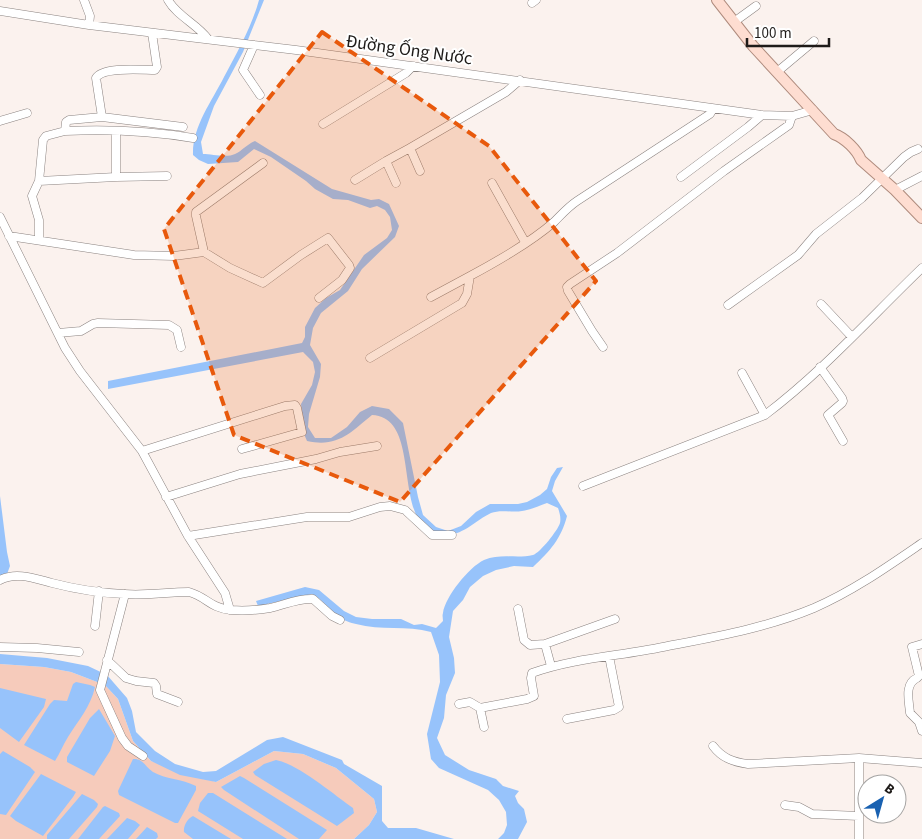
<svg xmlns="http://www.w3.org/2000/svg" width="922" height="839" font-family="'Source Sans 3',sans-serif">
  <style>
    .green { fill: #f6cbbb }
    .water { fill: #97c3fb }
    .lines { fill: none; stroke-linecap: round; stroke-linejoin: round }
    .minor-casing { stroke: #8b8380; stroke-width: 9 }
    .major-casing { stroke: #af8b7d; stroke-width: 12 }
    .minor { stroke: #fff; stroke-width: 8 }
    .major { stroke: #feddd1; stroke-width: 10 }
    .marked { fill: #e8590c; fill-opacity: 0.2; stroke: #e8590c; stroke-width: 4; stroke-dasharray: 10 6; stroke-linejoin: round }
    .labels { text-anchor: middle; dominant-baseline: central; stroke-width: 4; stroke-linejoin: round; paint-order: stroke }
    .street-label { font-size: 18px; fill: #1e1b19; stroke: #fff }
  </style>
  <rect width="100%" height="100%" fill="#fbf2ee"/>
  <path class="green" d="M0,664L44,667L71,672L105,685L118,699L133,741L151,761L216,782L274,751L303,754L336,768L374,799L377,812L369,825L354,839H0Z"/>
  <path class="water" d="M259,0H264L243,52L214,106L201,142L203,154C212,154 227,158 235,154C242,151 247,144 255,141L332,189L371,200L379,199L389,204L399,226L395,237L362,269L348,291L321,313L313,328L310,345L321,364L320,377L309,414L308,427L315,438H331L347,427L360,412L372,406L389,409L403,423L418,497L423,515L436,527L448,531L461,526L476,512L490,504H518L527,502L540,495L547,489L551,477L557,468L563,467L555,481L552,491L567,516C561,539 550,551 533,567L514,566L496,570L483,576L470,587L463,600L453,611L449,637L454,658L455,673L446,695L444,718L437,738L445,755L469,770L496,779L503,786L519,791L515,796L518,803L524,809L527,822L518,839H498L504,833L507,825L506,812L499,800L488,790L439,768L431,759L427,734L440,682L439,655L431,632C407,625 381,631 356,624C351,623 343,620 338,617C328,610 323,599 312,594L258,606L256,601L305,587L319,590L344,611L356,617L372,619H401L414,625L422,624L436,628L443,621C443,618 442,616 443,613C445,597 469,567 484,560C501,553 517,559 533,555C540,553 558,530 560,523C561,518 560,514 558,508L547,503C539,506 530,510 522,511C512,513 501,509 491,513C476,520 465,534 447,535C386,536 427,418 372,415C351,432 338,448 307,441L304,434L301,404L312,385L315,372L313,362L303,352L108,389V381L302,343L305,337V327L315,308L326,298L340,290L364,255L387,238L392,230L390,217L385,210L377,206L370,208L348,200L333,199L315,189L306,181L271,157L254,149L238,162L208,164L199,160L193,155C192,127 212,101 224,77C237,53 252,26 259,0Z
    M0,496L7,552L10,566L7,574L0,577Z
    M0,654L47,658L88,666L107,675L127,698L132,711L136,732L155,751L175,764L203,772L216,771L267,740L283,737L342,760L344,764L382,786V821L388,828H416L454,839H354L369,825L377,812L374,799L336,768L303,754L274,751L216,782L180,775L151,761L133,741L118,699L105,685L71,672L44,667L0,664Z
    M76,682L90,685L95,687C91,706 78,721 68,737C63,745 60,753 55,761L24,745L50,704L54,700L67,701L73,684Z
    M0,688L46,699L44,707L19,742L0,728Z
    M99,709L115,736L110,751L94,776L67,762V757L90,718Z
    M3,751L30,767L35,772L6,815L0,814V754Z
    M133,759C143,758 145,767 153,772C165,779 182,779 196,786V790L178,823H175L119,795L118,791Z
    M276,760C298,764 333,794 353,808L354,813L337,826L255,775L253,772L264,764Z
    M41,774L76,792L73,797L43,836L16,821L10,816Z
    M240,776L244,778L327,830L319,839H299L224,790L221,787Z
    M208,793H213L287,839H243L198,811L200,803Z
    M82,794L94,800L98,804L97,807L69,839H47V835Z
    M105,806L119,813L120,816L99,839H78L103,807Z
    M193,816L231,839H193L184,832C183,826 188,818 193,816Z
    M127,818L135,821L140,825L128,839H107Z
    M147,827L157,833L158,837L156,839H136Z"/>
  <g class="lines">
    <g class="minor-casing">
      <path id="minor" d="M84,0L90,16L89,25
        M168,0C177,16 197,24 208,39
        M532,3L536,0
        M0,11L89,25L296,50L762,115L792,116L813,110
        M734,22L756,6
        M152,33L157,67L155,70C142,70 103,66 96,78L102,117L183,127
        M254,45L243,70L260,95
        M777,72L814,41
        M102,117L69,120L66,122L65,131C107,129 151,131 193,138
        M0,121L27,113
        M323,124L406,73L413,66
        M65,131L46,136L43,140L39,181L116,177V131
        M420,171L410,148L506,92L520,80
        M116,177L167,176
        M681,177L748,127L762,115
        M355,180L386,161
        M39,181L32,196L39,220V240
        M396,183L386,161L410,148
        M492,183L525,242
        M895,190L922,176
        M0,217L65,348L80,371L142,451L188,536L225,593L230,610
        M9,236L134,255L174,256L204,252L230,268L263,283L301,255L328,238L349,265L350,268L342,280L319,298
        M204,252L196,216V212L263,163
        M431,297L470,276
        M821,304L852,337
        M728,305L798,255L816,234L862,198L904,157L911,152L918,149
        M58,333L81,331L93,324L98,323L169,325L177,330L181,347
        M603,347L592,331L568,291L567,287L570,284L617,253L724,171L789,125L792,116
        M370,358L462,303L467,294L470,276C498,261 530,243 554,222C562,214 568,207 577,201L710,114L713,109
        M820,367L842,398L843,401L842,403L828,415L843,441
        M742,373L765,415
        M142,451L285,406L295,405L297,408L302,432L242,449
        M583,486L765,415C822,372 871,317 922,268
        M166,497L240,474L316,459L340,452L377,446
        M188,536L307,517H349L380,507L390,506L405,510L432,535H452
        M0,580C16,571 36,579 52,583C75,589 100,593 124,594C145,596 167,592 189,592C207,597 210,608 231,610C244,611 258,610 270,608C284,605 298,598 313,599L332,616L340,620
        M125,594L100,690L122,738L128,746L143,756
        M518,609L524,640L530,645L545,644L551,666
        M95,626L99,591
        M545,644L615,619
        M922,644L912,647L919,676L917,678C904,684 909,701 910,713L919,722L922,731
        M0,647L37,648L79,652
        M107,660L126,678L136,681L154,683L156,686L157,694L178,702
        M459,704L470,702L480,708
        M567,719L614,710L619,707L609,656
        M484,727L480,708L527,699L534,696L531,678L532,673C574,658 620,656 663,647C714,637 766,628 814,608C853,591 887,567 922,543
        M713,746C722,758 733,762 748,764L859,758L922,763
        M859,758V816
        M785,805L799,807L812,814L859,816V839"/>
    </g>
    <g class="major-casing">
      <path id="major" d="M717,0L753,46L834,134C845,138 857,150 861,160L895,190L922,218"/>
    </g>
    <use href="#minor" class="minor"/>
    <use href="#major" class="major"/>
  </g>
  <path class="marked" d="M322,32L489,146L596,281L400,502L234,435L164,229Z"/>
  <g class="labels">
    <g class="street-label">
      <text transform="translate(409 50) rotate(8)">Đường Ống Nước</text>
    </g>
  </g>
  <g transform="translate(882 799) rotate(37)"><circle r="24" fill="#ffffff" stroke="#a5a4a3"/>
  <path d="M0-4L9 19L0 12L-9 19Z" fill="#1961b1"/>
  <text y="-8" font-size="14" font-weight="bold" text-anchor="middle" fill="#1e1b19">B</text>
  </g>
  <path d="M747 38v8h82v-8" fill="none" stroke="#1e1b19" stroke-width="2.5"/>
  <text x="754" y="38" font-size="15" fill="#1e1b19" stroke="#ffffff" stroke-width="4" paint-order="stroke">100 m</text>
</svg>
